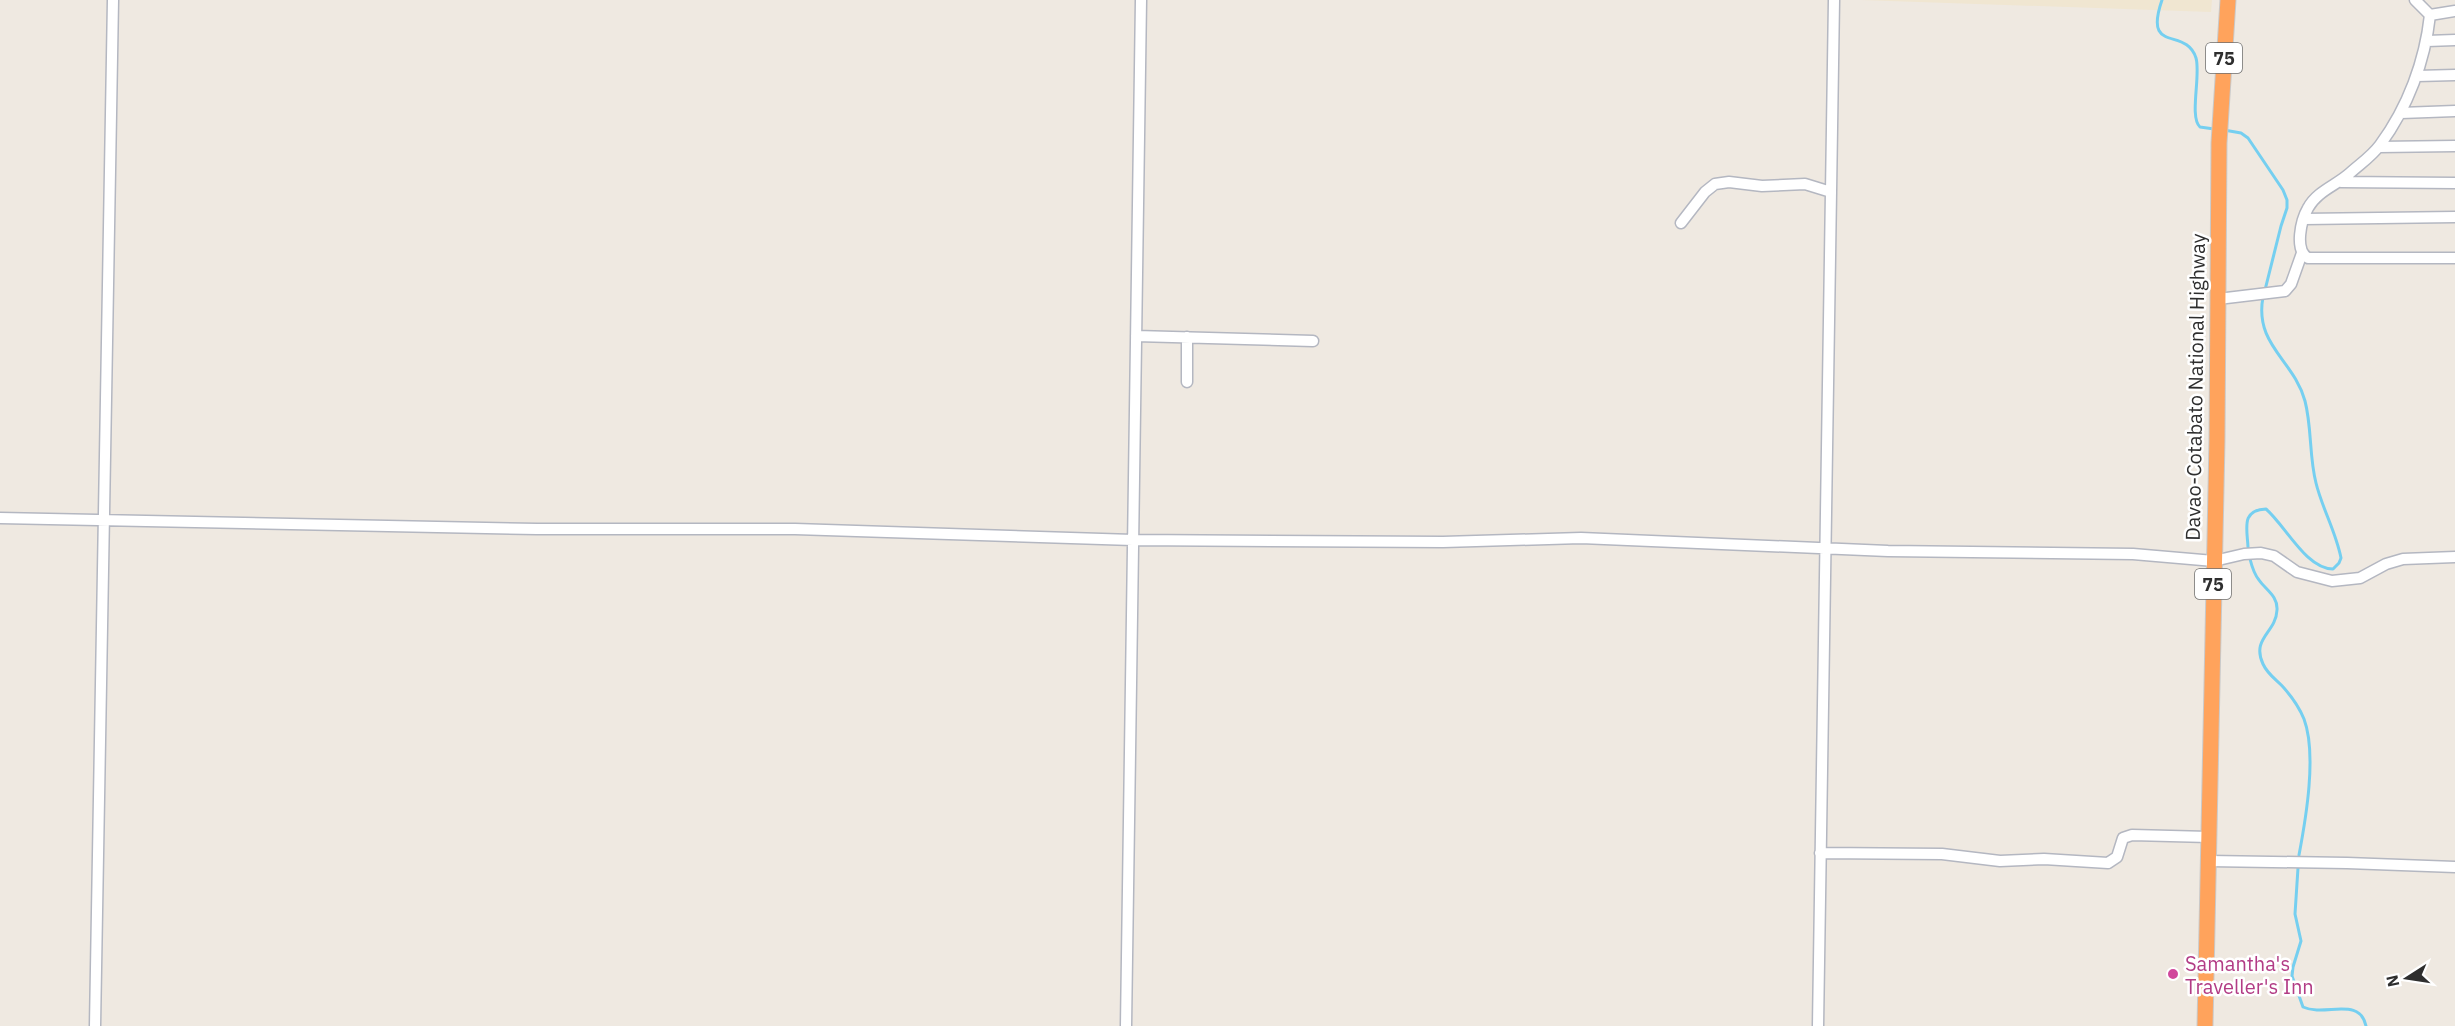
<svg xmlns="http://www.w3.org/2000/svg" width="2455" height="1026" font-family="'IBM Plex Sans',sans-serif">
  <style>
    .education { fill: #f0e6d1 }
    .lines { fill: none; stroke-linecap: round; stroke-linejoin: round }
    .stream { stroke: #75cff0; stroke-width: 3 }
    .minor-casing { stroke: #b4b7c1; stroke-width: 13 }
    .highway-casing { stroke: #c9c9c9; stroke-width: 17 }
    .minor { stroke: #fff; stroke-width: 10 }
    .highway { stroke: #ffa35c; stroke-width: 15 }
    .hotel-dot { fill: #d1479c; stroke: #fff; stroke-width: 2 }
    .labels { text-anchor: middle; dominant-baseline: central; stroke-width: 5; stroke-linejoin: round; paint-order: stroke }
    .shield { fill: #fff; stroke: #6d6d6d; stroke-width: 1.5 }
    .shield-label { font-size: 18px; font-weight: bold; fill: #2e2e2e }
    .street-label { font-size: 20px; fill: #2e2e2e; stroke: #fff }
    .hotel-label { font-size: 20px; fill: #b23c85; stroke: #fff; text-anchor: start }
  </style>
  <rect width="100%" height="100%" fill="#efe9e1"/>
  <path class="education" d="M1861,0H2212L2211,12Z"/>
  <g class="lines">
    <path class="stream" d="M2162,0C2143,55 2186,26 2196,58C2201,75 2189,117 2200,127L2214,129
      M2224,130L2241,133L2248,138L2283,190L2287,200V208L2281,226L2265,290
      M2248,547C2247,528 2241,510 2266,509C2285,525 2306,569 2333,569L2339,563L2341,558C2336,532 2322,508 2316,483C2309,456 2312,428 2305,401C2294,360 2254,345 2263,297
      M2250,559C2252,567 2254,574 2259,580C2266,590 2278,596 2277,610C2276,633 2251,638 2263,664C2268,675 2277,680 2284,688C2291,696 2300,709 2304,719C2317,754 2306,818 2299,855
      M2298,868L2295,914L2301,941L2293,967L2292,976L2303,1007C2325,1017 2360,996 2366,1026"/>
    <g class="minor-casing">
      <path id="minor" d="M2415,0L2430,15L2455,11
        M2430,15C2425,61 2408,107 2380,145C2372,156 2360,164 2350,173C2337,185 2317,191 2308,208C2301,220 2294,250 2308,258H2455
        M2427,41L2455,40
        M2417,76L2455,75
        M2401,113L2455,111
        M2379,147L2455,146
        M2341,182L2455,183
        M2304,219L2455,217
        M1681,223L1705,192L1715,184L1729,182L1762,186L1805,184L1831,192
        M2218,299L2285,291L2291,284L2302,253
        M1136,336L1313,341
        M1187,382V337
        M0,518L537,529H795L1133,540L1443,542L1581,538L1888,551L2133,554L2214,561L2244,554L2261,553L2274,556L2297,572L2332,581L2360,578L2386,564L2403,559L2455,557
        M1820,853L1942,854L2000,861L2044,859L2108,863L2117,857L2123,838L2132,835L2209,837
        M2209,861L2347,863L2455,867
        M95,1026L113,0
        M1126,1026L1141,0
        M1818,1026L1834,0"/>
    </g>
    <g class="highway-casing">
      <path id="highway" d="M2205,1026L2217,440L2219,143L2228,0"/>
    </g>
    <use href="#minor" class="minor"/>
    <use href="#highway" class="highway"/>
  </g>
  <circle class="hotel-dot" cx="2173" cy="974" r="6"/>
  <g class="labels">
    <g class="shield">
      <rect x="2206" y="43" width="36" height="30" rx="4.5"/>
      <rect x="2195" y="569" width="36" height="30" rx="4.5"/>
    </g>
    <g class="shield-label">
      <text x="2224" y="58">75</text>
      <text x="2213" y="584">75</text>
    </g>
    <g class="street-label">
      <text transform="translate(2195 387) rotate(-89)">Davao-Cotabato National Highway</text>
    </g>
    <g class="hotel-label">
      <text x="2185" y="963">Samantha's<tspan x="2185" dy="23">Traveller's Inn</tspan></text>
    </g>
  </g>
  <g transform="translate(2407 978) rotate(258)" stroke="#ffffff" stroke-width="4.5" paint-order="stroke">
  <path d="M0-4.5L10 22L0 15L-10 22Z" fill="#2e2e2e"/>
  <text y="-9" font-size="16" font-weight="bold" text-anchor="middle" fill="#2e2e2e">N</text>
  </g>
</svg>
